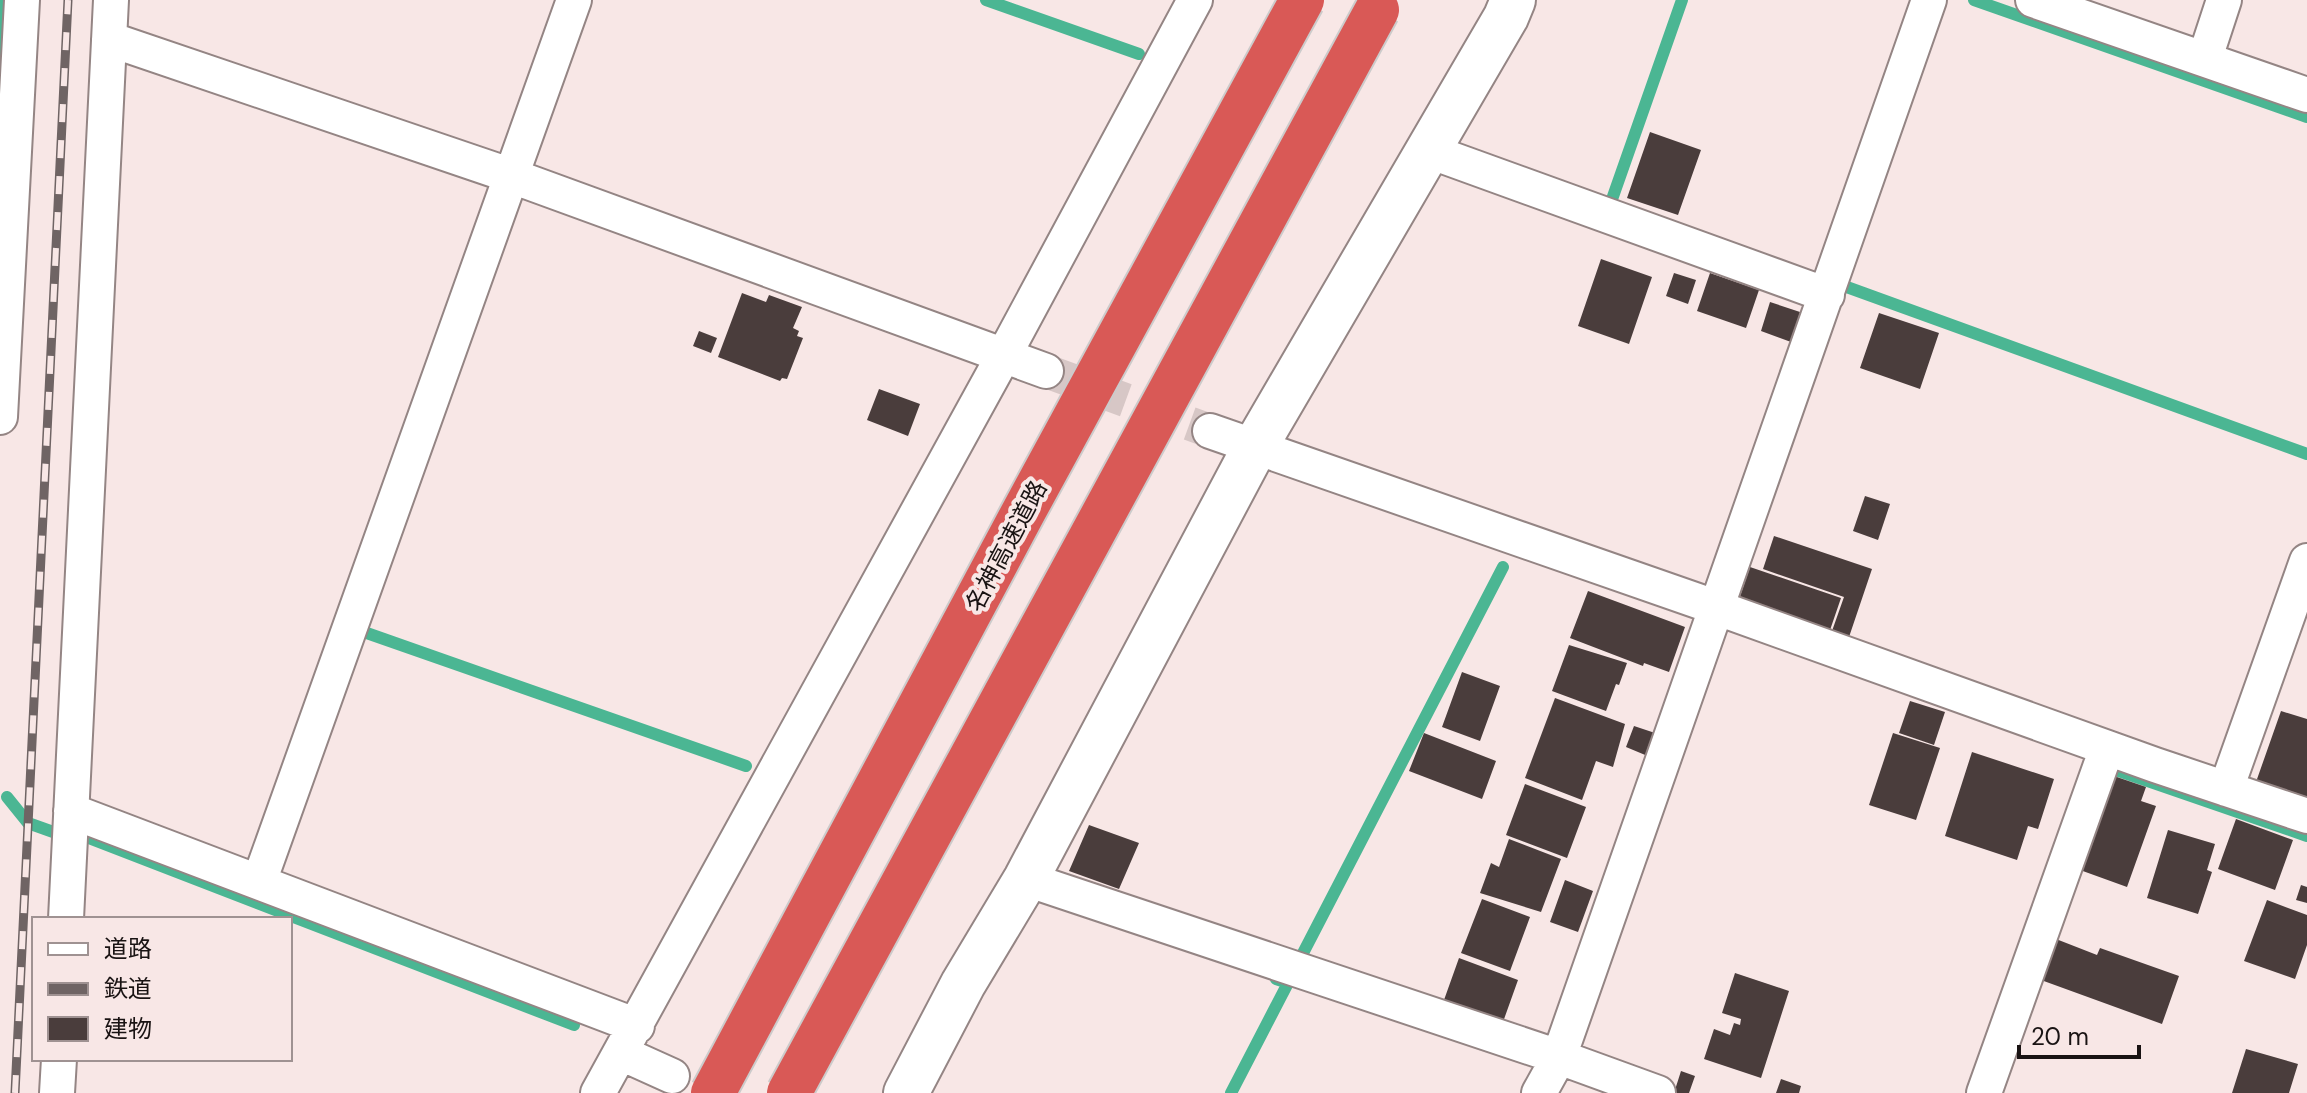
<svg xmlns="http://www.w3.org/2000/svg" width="2307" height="1093" font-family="'DM Sans','Noto Sans JP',sans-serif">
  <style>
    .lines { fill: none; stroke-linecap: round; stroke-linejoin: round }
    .stream { stroke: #4bb693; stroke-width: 12 }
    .building { fill: #4a3d3c }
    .minor-tunnel { stroke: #d7c7c6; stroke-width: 34; stroke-dasharray: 34 17; stroke-linecap: butt }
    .minor-casing { stroke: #948584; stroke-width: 38 }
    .tertiary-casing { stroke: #948584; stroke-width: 48 }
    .minor { stroke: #fff; stroke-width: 34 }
    .tertiary { stroke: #fff; stroke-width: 44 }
    .rail-casing { stroke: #6f6464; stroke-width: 9 }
    .rail { stroke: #f8e7e6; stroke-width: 6; stroke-dasharray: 18; stroke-linecap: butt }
    .motorway-bridge-casing { stroke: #cccbcb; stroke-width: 48; stroke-linecap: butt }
    .motorway-bridge { stroke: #d95956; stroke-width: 44 }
    .labels { text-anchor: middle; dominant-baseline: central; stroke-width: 8; stroke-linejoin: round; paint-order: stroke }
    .street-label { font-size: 24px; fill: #191313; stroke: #f8e7e6 }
  </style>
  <rect width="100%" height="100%" fill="#f8e7e6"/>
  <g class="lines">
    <path class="stream" d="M986,0L1139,54
      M1974,0L2307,117
      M0,79L4,0
      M1610,205L1682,0
      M1844,286L2307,454
      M361,631L746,766
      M2113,769L2307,836
      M7,797L28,823L56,833
      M86,837L574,1025
      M1301,957L1503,567
      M1231,1093L1288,983L1276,979"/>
  </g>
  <path class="building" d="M1650,132L1701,150L1678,215L1627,198Z
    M1601,259L1652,277L1629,344L1578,326Z
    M1674,273L1696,280L1688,304L1666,296Z
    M1710,273L1759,290L1746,328L1697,311Z
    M742,293L766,302L769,295L802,307L793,328L799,331L797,336L803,338L787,379L782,378L780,381L718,357Z
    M1770,302L1800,312L1791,342L1761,331Z
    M1879,313L1939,333L1920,389L1860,368Z
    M699,331L717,338L711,353L693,346Z
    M879,389L920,404L908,436L867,420Z
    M1865,496L1890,504L1878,540L1853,531Z
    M1774,536L1872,569L1849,637L1832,631L1844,597L1763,569Z
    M1750,567L1841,598L1829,633L1738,602Z
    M1588,591L1685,627L1669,672L1644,663L1643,666L1570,638Z
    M1569,645L1627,663L1619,685L1616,684L1606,711L1552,691Z
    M1462,672L1500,686L1480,741L1442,727Z
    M1555,698L1625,724L1613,767L1596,761L1582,800L1525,778Z
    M1910,701L1945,712L1934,745L1899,733Z
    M2281,711L2307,719V800L2256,782Z
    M1634,726L1658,734L1650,757L1626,747Z
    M1424,733L1496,761L1482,799L1409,771Z
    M1893,733L1940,748L1916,820L1869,805Z
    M1972,752L2054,779L2038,829L2028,826L2017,860L1945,836Z
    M2111,775L2146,787L2141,801L2156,806L2127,887L2080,870Z
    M1525,784L1586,807L1567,858L1506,835Z
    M2236,819L2293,840L2275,890L2218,869Z
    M1089,825L1139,843L1119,889L1069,871Z
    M2168,830L2215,844L2207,870L2212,872L2198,914L2147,898Z
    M1509,839L1561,859L1541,912L1480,893L1491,863L1499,867Z
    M1565,880L1593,891L1578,932L1550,922Z
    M2301,885L2307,887V903L2296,900Z
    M1482,899L1530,917L1510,971L1461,953Z
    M2267,900L2307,915V945L2295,979L2244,961Z
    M2056,939L2097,955L2100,948L2179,976L2162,1024L2041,980Z
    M1459,958L1518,980L1503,1022L1444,1000Z
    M1735,973L1789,991L1761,1078L1704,1059L1714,1029L1730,1035L1734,1023L1740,1025L1741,1019L1722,1013Z
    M2246,1049L2298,1064L2289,1093H2232Z
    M1681,1071L1695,1076L1689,1093H1674Z
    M1781,1079L1801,1086L1799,1093H1776Z"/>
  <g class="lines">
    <path class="minor-tunnel" d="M1046,371L1210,431"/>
    <g class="minor-casing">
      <path id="minor" d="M2033,0L2307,95
        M109,39L512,176L1046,371
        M2205,58L2224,0
        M1429,151L1827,295
        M0,417L22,0
        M1210,431L1715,607L2155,765L2307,816
        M2226,789L2307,561
        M71,811L637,1026
        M1026,879L1559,1057L1658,1093
        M259,882L574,0
        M66,919L111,0
        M621,1053L672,1076
        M57,1093L59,1059
        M598,1093L1004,355L1195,0
        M1539,1093L1559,1057L1929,0
        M1984,1093L2107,748"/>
    </g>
    <g class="tertiary-casing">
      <path id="tertiary" d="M906,1093L963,984L1026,879L1255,447L1506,17L1513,0"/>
    </g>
    <use href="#minor" class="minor"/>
    <use href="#tertiary" class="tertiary"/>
    <g class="rail-casing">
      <path id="rail" d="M15,1093L68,0"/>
    </g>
    <use href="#rail" class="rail"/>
    <g class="motorway-bridge-casing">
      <path id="motorway-bridge" d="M713,1093L1025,509L1302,0
        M789,1093L1377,10"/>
    </g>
    <use href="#motorway-bridge" class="motorway-bridge"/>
  </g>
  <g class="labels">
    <g class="street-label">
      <text transform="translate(1006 546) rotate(-62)">名神高速道路</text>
    </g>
  </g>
  <rect x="32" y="917" width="260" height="144" fill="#f8e7e6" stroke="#9f9292" stroke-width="2"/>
  <rect x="48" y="943" width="40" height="12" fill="#ffffff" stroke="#9f9292" stroke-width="2"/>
  <text x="104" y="957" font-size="24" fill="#191313">道路</text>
  <rect x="48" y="983" width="40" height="12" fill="#6f6464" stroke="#9f9292" stroke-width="2"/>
  <text x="104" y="997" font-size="24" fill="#191313">鉄道</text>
  <rect x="48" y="1017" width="40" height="24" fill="#4a3d3c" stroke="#9f9292" stroke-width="2"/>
  <text x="104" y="1037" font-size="24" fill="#191313">建物</text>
  <path d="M2019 1045v12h120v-12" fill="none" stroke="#191313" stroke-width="4"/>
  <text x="2031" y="1045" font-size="24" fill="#191313" stroke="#f8e7e6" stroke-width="6" paint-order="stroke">20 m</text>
</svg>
